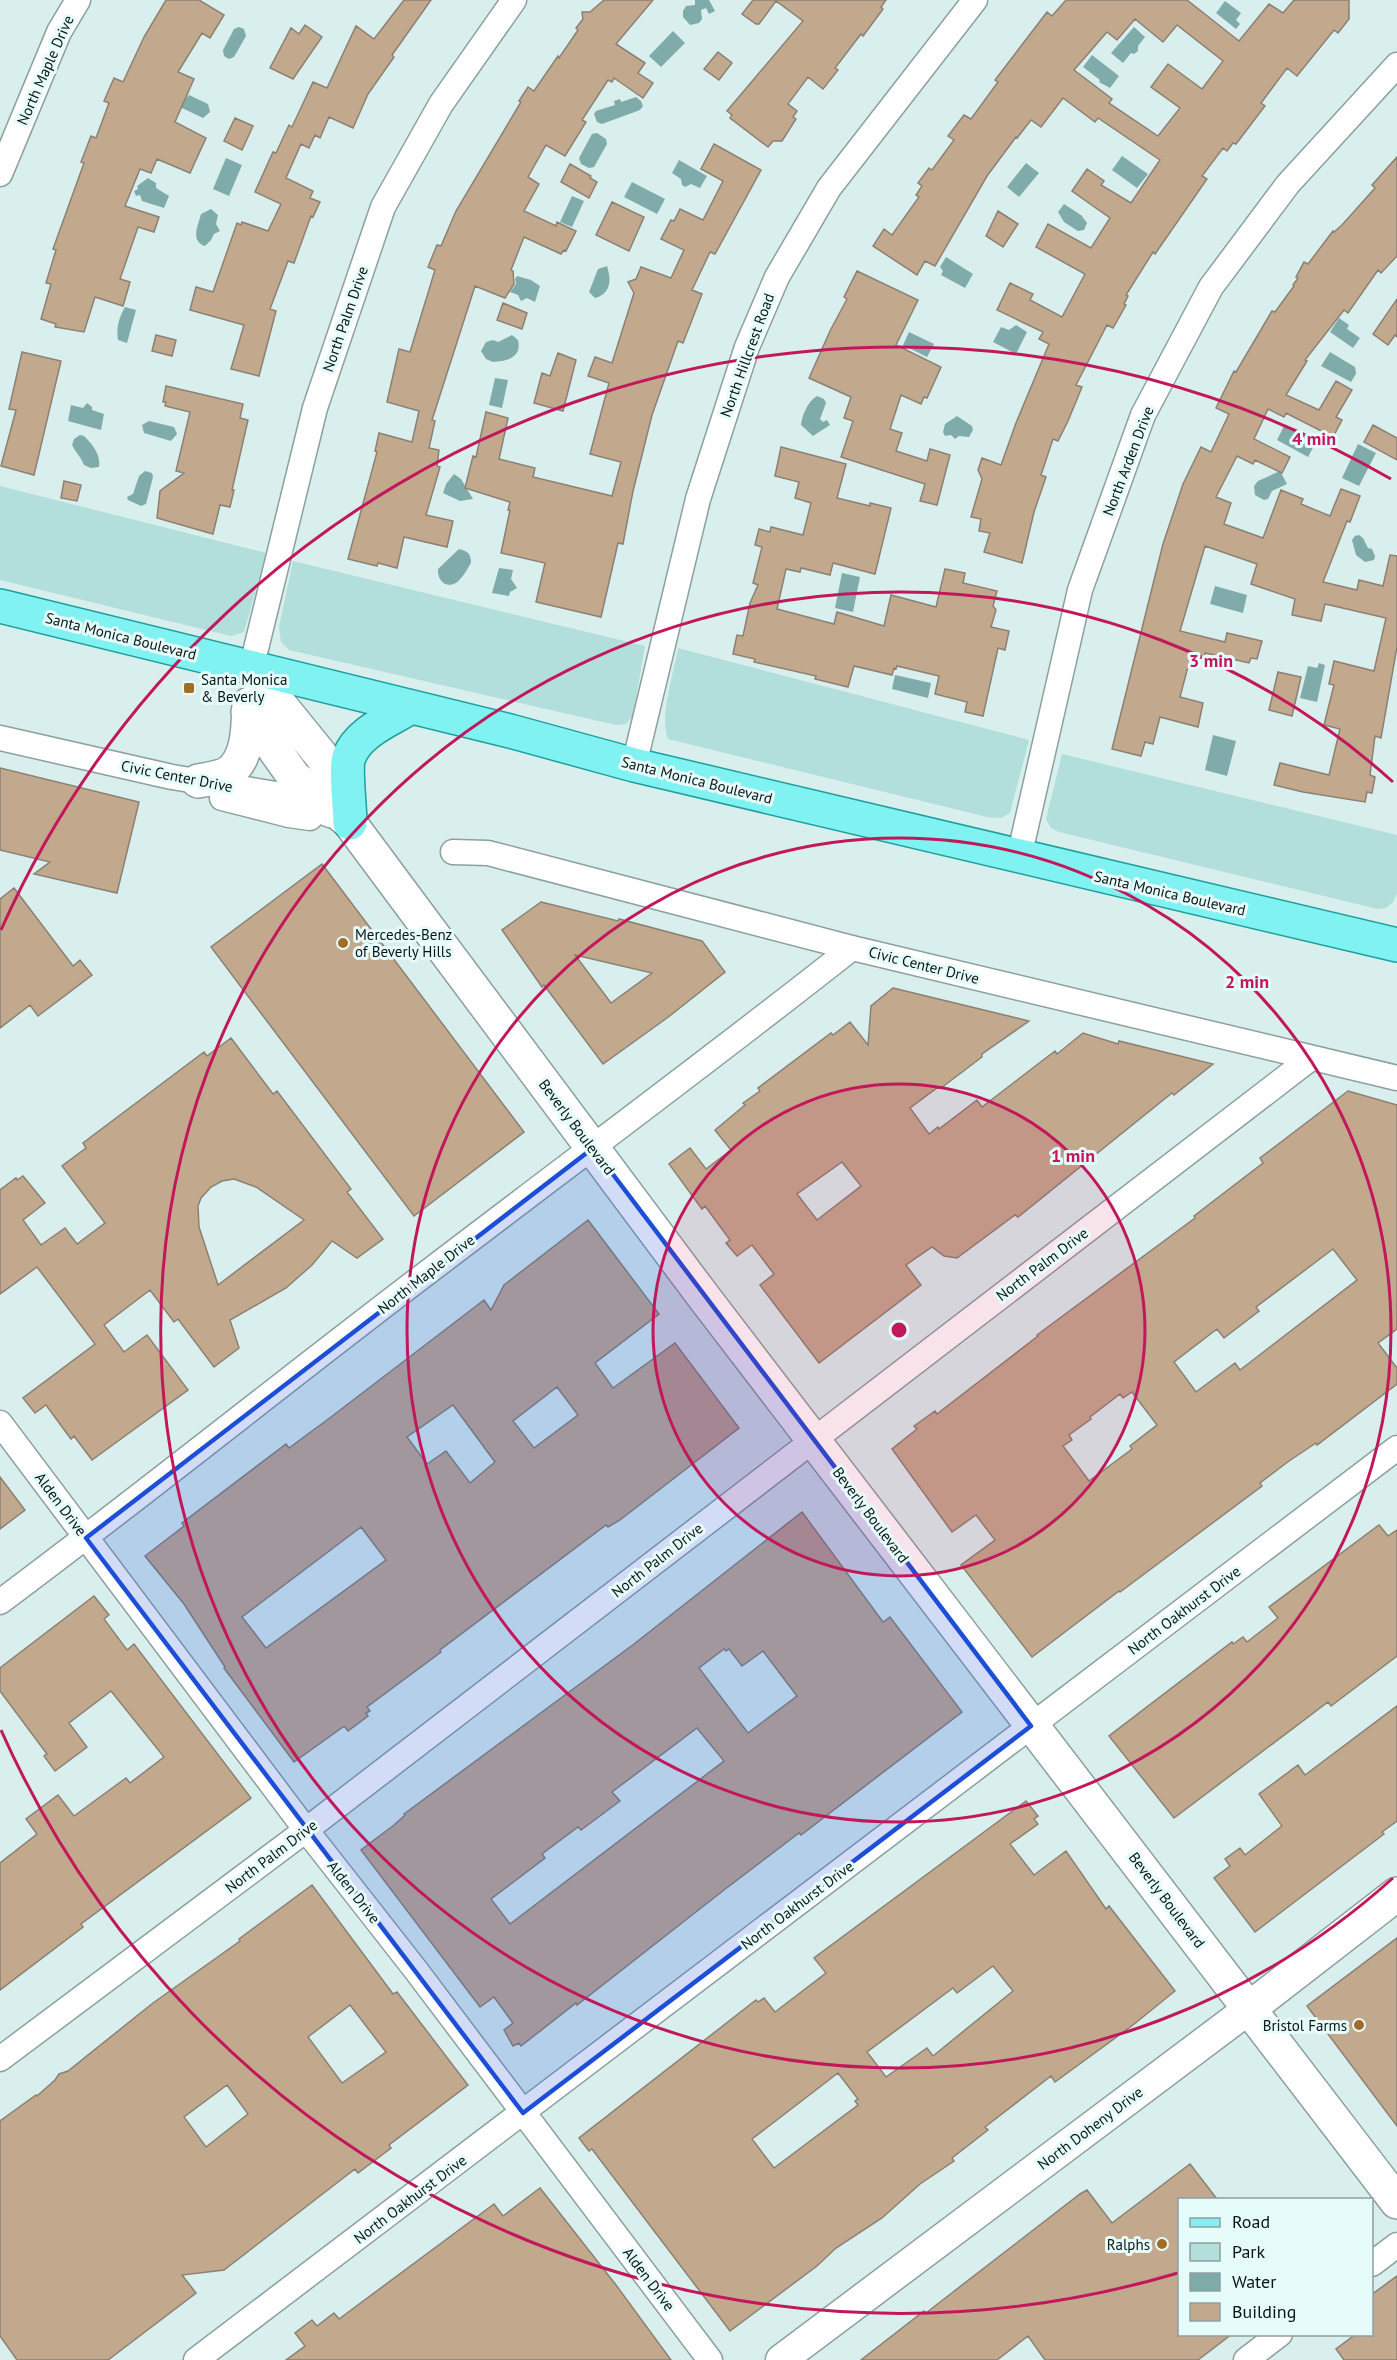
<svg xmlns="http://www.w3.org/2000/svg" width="1397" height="2360" font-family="'PT Sans',sans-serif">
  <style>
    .green { fill: #b2dedc }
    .water { fill: #7facaa }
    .building { fill: #c2a98e; stroke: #8b8073; stroke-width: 1.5; fill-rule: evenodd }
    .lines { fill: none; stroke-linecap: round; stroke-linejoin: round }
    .minor-casing { stroke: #8ba09f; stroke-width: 27 }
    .tertiary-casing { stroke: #8ba09f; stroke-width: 33 }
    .secondary-casing { stroke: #8ba09f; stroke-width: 36 }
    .primary-casing { stroke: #1f9f9d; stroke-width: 36 }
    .minor { stroke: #fff; stroke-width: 24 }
    .tertiary { stroke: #fff; stroke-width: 30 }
    .secondary { stroke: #fff; stroke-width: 33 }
    .primary { stroke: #7ff2f1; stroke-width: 33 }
    .marked { fill: #1d4ed8; fill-opacity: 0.2; stroke: #1d4ed8; stroke-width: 4.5; stroke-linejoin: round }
    .ring { fill: none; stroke: #c2185b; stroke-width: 3 }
    .poi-dot { fill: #a16c25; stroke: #e6fcfb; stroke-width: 2 }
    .labels { text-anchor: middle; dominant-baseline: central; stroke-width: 6; stroke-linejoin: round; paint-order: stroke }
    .street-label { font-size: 15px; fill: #0c1413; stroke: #e6fcfb }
    .poi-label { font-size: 15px; fill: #0c1413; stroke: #e6fcfb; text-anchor: start }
    .centre { fill: #c2185b; stroke: #e6fcfb; stroke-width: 3 }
    .ring-label { font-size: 18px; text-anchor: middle; font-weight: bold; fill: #c2185b; stroke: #e6fcfb; stroke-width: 6; stroke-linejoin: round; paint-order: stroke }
  </style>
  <rect width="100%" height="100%" fill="#d9efee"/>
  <path class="green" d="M0,486L266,553L244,632L231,636L0,580Z
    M293,561L645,646L633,716L626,724L616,725L289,650L281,642L279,627Z
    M678,648L1029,740L1010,813L1001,818L987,817L668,739C659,718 674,672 678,648Z
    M1062,754L1397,835V893L1393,902L1386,908L1378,909L1059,832L1051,828L1046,819Z"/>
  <path class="water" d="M695,0H709L715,11L709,14L706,8L701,10L702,19L699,23L690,25L683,17V11L686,6L695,5Z
    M1225,1L1241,13L1236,20L1240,24L1236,29L1216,13Z
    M239,27L244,29L246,36L234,57L229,59L224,56L223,50L234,29Z
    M1134,27L1145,37L1138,46V51L1134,54L1131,53L1123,63L1111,53Z
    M673,31L685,43L661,67L649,56Z
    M1092,55L1119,76L1110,88L1099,82L1100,80L1083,67Z
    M189,95L208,104L210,112L203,118L182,108L180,104Z
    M636,97L641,101L643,106L640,110L602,124L597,122L594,114L596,111L615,105L614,101L620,99L621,102Z
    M597,133L606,139L607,144L594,167L589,168L581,164L579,158L592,134Z
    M1122,156L1148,174L1137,188L1112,170Z
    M226,158L242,165L229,196L213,189Z
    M679,160L707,176L700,188L691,184L685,187L682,185L681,179L672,173Z
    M1026,163L1039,173L1019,197L1007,187Z
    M148,178L156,183V188L169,196L164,208L142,201L140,195L136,196L134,191L138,189L137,186Z
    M632,182L665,199L657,214L624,197Z
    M572,196L584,201L572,227L560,222Z
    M1064,204L1081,215L1087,223L1084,230L1078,231L1064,222L1058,212Z
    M211,209L218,215L216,224L220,231L214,234L211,240L205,246C190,241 198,226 201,214Z
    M946,257L973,274L965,288L941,275L943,271L940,267Z
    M607,266C611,279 612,293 595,298L589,292L598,269Z
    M517,276L531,280L540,286L535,302L527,298L521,301L518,295L510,292L516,284L515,279Z
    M125,307L136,310L127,343L118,340C116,327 119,318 125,307Z
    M1339,318L1349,325L1347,329L1360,338L1353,348L1330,332Z
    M1016,325L1027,332L1016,354L993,342L1001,327L1009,330Z
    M909,332L934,344L927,357L903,345Z
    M512,335L518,340C522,357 508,361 493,362L486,359L481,351L486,342L493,340L498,342Z
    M1330,352L1355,367L1356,374L1351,382L1321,366Z
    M495,378L508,380L502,408L489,405Z
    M817,396L824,399L826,403L820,419L823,422L827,420L830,425L813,436L801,425C802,415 808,401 817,396Z
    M87,403L92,407V410L104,414L101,430L68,421L71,405L83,408Z
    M957,416L972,426L973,430L969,437L959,436L955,439L951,435L945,436L943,432L945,424Z
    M149,421L174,427L177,434L171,441L144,433L142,425Z
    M1284,426L1316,442L1308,457L1277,440Z
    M80,435L84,436C92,444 101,454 99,467L91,468L84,465C81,457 76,453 72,445L74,439Z
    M1358,444L1376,453L1359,486L1342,478Z
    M145,471L152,473L153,477L146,504L141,506L128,500L127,497L133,494L139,476Z
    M1280,471L1287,484L1272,491L1268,499L1264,500L1255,495L1254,486L1258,481Z
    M454,474L461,479L473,499L460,501L443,493L446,484Z
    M1359,535L1363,538L1368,548L1372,549L1375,556L1374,560L1365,562L1356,555L1352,540L1355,536Z
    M459,549C467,551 471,553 471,563C467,569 463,578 456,583C445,589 437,579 438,569Z
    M499,568L513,570L511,579L517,588L510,592L509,596L492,593Z
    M842,573L860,577L853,612L835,608Z
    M1215,586L1247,595L1243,613L1210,604Z
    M1319,663L1325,665L1317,702L1300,698L1308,666L1317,668Z
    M895,675L931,683L928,698L892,689Z
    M1213,735L1236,741L1227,776L1205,770Z"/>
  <path class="building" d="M166,0H199L224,15L210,38L202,33L178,72L194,79L175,122L206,138L190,173L157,159L151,173L140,169L125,206L159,217L154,232L138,227L120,279L130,282L123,306L95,297L84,332L55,327L56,324L41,319L51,284L46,283L56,250L53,249L84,163L81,162L91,136L96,138L109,103L104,101L114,78L123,82L144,37Z
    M404,0H431L392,55L394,57L368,94L353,128L329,117L320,138L315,135L309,148L301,144L286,178L313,191L310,198L320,202L313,217L311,216L294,263L288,261L270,309L276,311L259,376L231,369L244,325L190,310L196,287L213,292L237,223L241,225L242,222L268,231L281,204L255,192L273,152L276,153L289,125L292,127L313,82L327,88L356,26L374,39Z
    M604,0H653L616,44L645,63L638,73L653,83L643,98L614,78L612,82L608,80L582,120L586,122L565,156L546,145L528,177L539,184L524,211L556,226L557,222L576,231L566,251L564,250L561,254L524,237L511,270L513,271L514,284L505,298L475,286L432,420L435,421L429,448L439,450L437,466L440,467L426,515L453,521L447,547L404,537L397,568L378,563L377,566L348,559L377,452L375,451L379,433L412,442L419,411L387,402L399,349L410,352L435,270L428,267L437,245L441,246L456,211L521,102L519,101L528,87L534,91L558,56L559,58L578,30L576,28L583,19L582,12H590Z
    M753,0H886L881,7L883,9L863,36L861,34L835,68L838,70L823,89L808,77L788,104L797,111L793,117L796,119L782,141H773L768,147L730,118L732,115L727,111L803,21L776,1L759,24H756L742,14Z
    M1066,0H1187L1239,41L1269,4L1283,13L1294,0H1349V19L1338,33L1334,30L1297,76L1287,68L1261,103L1265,106L1236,144L1233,143L1227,151L1223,148L1202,176L1207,179L1155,254L1153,252L1126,295L1128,296L1124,304L1126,305L1113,328L1107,325L1076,385L1082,387L1068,421L1058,441L1053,439L1041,475L1046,477L1034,512L1022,563L984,552L990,533L979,531L981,519L971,517L982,479L978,470L982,458L1001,465L1016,423L1049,344L1039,339L1043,332L997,310L1010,283L1033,294L1030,300L1062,317L1085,274L1036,247L1048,224L1091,248L1110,218L1072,191L1087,169L1104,181L1101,185L1131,203L1160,160L1098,118L1095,122L1063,98L1041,127L1031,120L1017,138L1016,137L987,176L935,266L925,261L917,275L873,246L884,229L892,235L919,197L916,195L922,186L918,183L929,168L932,170L954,140L948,136L964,115L971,119L998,82L995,80L1047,12L1052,16ZM1135,19L1163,42L1177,25L1223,61L1202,89L1168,64L1151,87L1180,108L1158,136L1109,103L1112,99L1074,70L1107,32L1117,40Z
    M305,25L322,37L293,79L270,68L291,28L299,34Z
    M718,52L732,63L719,80L704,69Z
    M235,118L253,126L242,150L224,141Z
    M714,144L761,170L715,254L710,252L692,290L702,294L683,343L678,341L652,415L633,491L623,544L618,543L601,617L536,602L545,563L501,553L510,510H508L510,502L465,488L473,456L476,457L486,412L508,418L499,459L535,468L533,477L612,496L621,462L590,454L609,383L588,376L595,357L612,363L634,293L628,282L636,279L641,267L671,278L684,250L661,239L671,220L674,221L680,209L703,220L723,181L701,169Z
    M1397,157V256L1381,273L1378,270L1348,313L1344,310L1305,360L1307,361L1286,395L1319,410L1336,381L1352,390L1336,417L1342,420L1333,437L1286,413L1284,417L1268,409L1254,439L1290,457L1282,473L1255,460L1253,464L1237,456L1216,497L1231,503L1224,524L1263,538L1281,490L1303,499L1301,504L1330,516L1341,489L1360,496L1350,522L1347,521L1323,582L1357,590L1359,580L1383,586L1390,555L1397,556V647L1381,738L1375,736L1370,775L1375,777L1372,793L1367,792L1365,802L1303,792L1274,785L1280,763L1329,775L1340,729L1324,725L1334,685L1329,684L1334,661L1374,671L1386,618L1325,604L1321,621L1292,615L1295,599L1251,584L1257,564L1205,546L1180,631L1225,642L1227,633L1262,641L1257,659L1251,658L1249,663L1205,653L1204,659L1191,655L1180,697L1203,703L1198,727L1160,717L1153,744L1145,742L1141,756L1112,749L1163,544L1183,484L1201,447L1211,452L1229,414L1216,408L1234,371L1236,372L1272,311L1275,312L1294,286L1293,285L1298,278L1296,277L1304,262L1308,264L1333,231L1334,232L1342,225L1375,188L1372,185Z
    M570,164L591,176L590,178L597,182L589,198L561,182Z
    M612,202L644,217L629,251L596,235Z
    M998,211L1018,224L1003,247L986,236Z
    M857,271L918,300L896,345L941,367L927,398L924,397L921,404L901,395L890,429L902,433L896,451L927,461L930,449L950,455L937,505L920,501L925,484L841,457L853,421L844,418L851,397L809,378L830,331L847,299L844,297Z
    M1397,299V337L1395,335L1388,345L1373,334Z
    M503,303L527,313L522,329L497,320Z
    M156,335L176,340L172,356L152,351Z
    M22,352L61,361L34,475L1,466L16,410L9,409Z
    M558,353L576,360L563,411L534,403L542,373L550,376Z
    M166,386L243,404L240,418L248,420L232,490H234L230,507L220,505L213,534L157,518L160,491L184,473L176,471L190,412L165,406L166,402H163Z
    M1373,425L1397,438V460L1364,442Z
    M781,447L846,464L837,498L870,506V503L891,508L875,574L833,563L830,575L801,568L800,572L786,569L777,609L834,624L837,612L884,626L891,595L936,607L945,569L965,573L963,583L997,591L993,606L996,610L991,627L1009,631L1005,650L998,648L983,716L965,712L967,702L935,694L939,676L897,666L896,669L894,668L892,675L854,666L848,687L815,679L816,676L754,662L755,659L733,654L737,635L743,636L750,603L758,585L753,583L762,547L755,545L759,529L770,532L771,527L803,535L811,503L795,498L799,482L775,476Z
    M64,481L81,485L77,501L61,498Z
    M1278,672L1301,677L1292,716L1269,710Z
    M0,768L139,802L117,893L34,874L50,862L0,850Z
    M322,864L524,1132L414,1216L211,947Z
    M14,888L73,966L80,960L92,975L38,1016L30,1005L0,1028V899Z
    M541,902L618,921L619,919L702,941L725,972L667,1018L603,1064L544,985L542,987L502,930ZM575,955L652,973L611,1003Z
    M893,988L1029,1021L982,1054V1057L941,1088H937L910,1108L929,1134L938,1127L939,1129L977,1100L982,1107L1055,1051L1057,1054L1083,1033L1118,1044L1119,1041L1213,1064L1174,1095L1172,1093L1018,1217L1015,1215L957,1258L944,1256L932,1247L906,1265L921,1285L819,1363L760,1285L774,1274L752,1245L737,1256L726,1243L730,1240L705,1206L702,1209L669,1164L690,1148L706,1169L731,1150L715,1130L745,1105L743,1103L760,1091L758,1088L831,1033L833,1035L850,1022L868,1045L871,1006ZM842,1162L861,1186L817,1220L797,1194Z
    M231,1038L273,1094L277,1091L351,1189L347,1192L383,1239L357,1258L332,1241L312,1265L286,1288L230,1320L239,1348L214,1367L178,1319L174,1322L150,1290L104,1325L124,1352L147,1335L188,1390L92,1460L74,1436L71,1439L46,1405L35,1413L23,1398L95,1344L37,1267L0,1294V1190L16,1178L17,1180L23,1176L45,1203L23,1220L41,1245L65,1228L77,1244L105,1223L62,1166L86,1148L83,1143L204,1052L207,1056ZM234,1179L256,1187L304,1220L218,1285L199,1227L198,1206L201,1198L211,1187L222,1181Z
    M1348,1091L1397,1105V1329L1378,1343L1397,1368V1384L1317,1445L1316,1443L1289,1461L1260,1483L1262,1486L1175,1551L1120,1592L1119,1591L1032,1657L961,1565L995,1540L976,1515L952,1532L892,1449L917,1429L914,1426L935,1411L937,1414L1038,1336L1037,1335L1195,1218L1194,1216L1263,1163L1260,1158ZM1333,1249L1357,1280L1240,1370L1235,1363L1196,1392L1174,1362L1217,1329L1224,1338L1259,1311L1256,1307ZM1132,1392L1157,1425L1130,1446L1132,1449L1089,1481L1063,1446L1072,1440L1069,1435L1091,1419L1090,1417L1120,1394L1123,1398Z
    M588,1220L659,1314L595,1363L613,1388L675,1343L739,1428L620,1520L608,1527L606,1525L440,1650L441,1652L367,1707L370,1711L366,1713L368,1716L348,1731L345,1727H343L294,1762L224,1668L225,1667L184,1604L145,1556L184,1526L182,1523L286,1444L289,1448L331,1417L484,1300L491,1310L504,1285ZM557,1387L578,1415L534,1448L513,1421ZM453,1405L495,1462L470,1483L446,1451L427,1464L407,1437ZM361,1527L386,1560L266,1648L242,1617Z
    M0,1477L25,1510L0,1529Z
    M802,1512L883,1622L890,1617L962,1712L801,1835L799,1833L724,1890L577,2005L576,2003L521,2046L519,2043L513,2046L504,2030L513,2023L494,1997L480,2007L361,1850L394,1825L405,1815L404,1814L634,1644ZM724,1649L726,1651L729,1649L742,1666L763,1651L797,1696L748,1733L699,1668ZM697,1728L724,1761L510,1924L491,1899L545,1858L542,1854L578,1827L581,1830L620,1801L612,1792Z
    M1379,1525L1388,1536L1397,1530V1656L1331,1706L1328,1702L1174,1818L1109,1736L1232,1642L1233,1644L1243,1637L1247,1642L1278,1618L1269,1607Z
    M94,1596L109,1615L104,1619L127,1650L134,1644L251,1798L81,1924L83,1927L0,1990V1863L37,1834L26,1819L58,1795L74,1816L126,1778L130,1783L164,1757L111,1691L69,1723L87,1747L55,1771L44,1756L47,1754L0,1691V1668Z
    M1397,1706V1821L1382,1832L1384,1834L1255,1932L1214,1878L1230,1866L1225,1859L1240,1848L1245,1855L1282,1826L1259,1794L1298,1765L1305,1775Z
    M1026,1801L1038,1816L1034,1819L1038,1824L1010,1844L1034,1875L1066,1851L1106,1909L1109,1906L1175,1991L1133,2025L1055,2082L1051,2076L985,2127L988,2130L952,2158L954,2161L920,2184L882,2218L836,2248L817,2266L730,2331L592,2149L589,2151L579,2138L756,2000L758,2002L764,1998L775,2012L826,1973L814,1958ZM993,1966L1013,1991L933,2056L927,2048L886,2077L867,2052L953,1988L957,1993ZM838,2073L858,2099L855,2101L858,2105L774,2168L752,2139Z
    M312,1885L393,1994L397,1992L468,2085L389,2145L391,2148L358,2173L355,2169L224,2270L182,2275L196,2293L108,2360H17L0,2336V2121L36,2095L37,2096L55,2080L59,2074L68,2071L153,2003L240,1941L239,1939ZM350,2005L386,2052L342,2083L308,2037ZM227,2085L248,2114L206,2147L184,2117Z
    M1397,1938V2126L1307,2006Z
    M1190,2164L1217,2199H1179V2334H1232L1198,2360H1045L1028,2336L997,2360H861L924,2311L926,2313L953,2292L1080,2194L1087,2190L1112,2223Z
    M540,2188L616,2285L671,2360H286L305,2346L295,2333L312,2320L317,2326L334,2313L339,2319L494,2204L503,2216Z
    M1397,2276V2360H1344L1336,2349L1356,2334H1371V2295Z"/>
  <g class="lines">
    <g class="minor-casing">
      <path id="minor" d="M0,174L59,32L78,0
        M251,669L315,408L383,207L441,104L514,0
        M0,738L172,777L276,794L330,815
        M634,765L698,499L747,347L777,277L829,188L975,0
        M222,798L289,815L310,818
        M453,852L488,853L852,948L1397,1078
        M1019,857L1080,590L1143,415L1211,287L1288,184L1397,65
        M0,1423L306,1830L415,1969L710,2360
        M0,1602C146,1493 287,1379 432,1269C572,1162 714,1057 852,948
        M0,2059L306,1830L1311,1058
        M1372,2264L1397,2245
        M196,2360L1397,1448
        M1246,2360L1280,2334"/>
    </g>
    <g class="tertiary-casing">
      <path id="tertiary" d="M781,2360L1250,2008"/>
    </g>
    <g class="secondary-casing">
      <path id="secondary" d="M251,669L324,759L350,823L428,928L703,1296L1397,2202
        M248,712L294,777L347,820
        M198,781C209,779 227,777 234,768C249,752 248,724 249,704
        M1250,2008L1397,1894"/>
    </g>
    <g class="primary-casing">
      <path id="primary" d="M0,606L510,731L634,765L1397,945
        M350,823C350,810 345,767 349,757C358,732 390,720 411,707"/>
    </g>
    <use href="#minor" class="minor"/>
    <use href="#tertiary" class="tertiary"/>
    <use href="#secondary" class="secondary"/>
    <use href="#primary" class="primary"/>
  </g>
  <path class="marked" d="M593,1148L1031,1726L523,2113L86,1538Z"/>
  <circle cx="899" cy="1330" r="246" fill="#c2185b" fill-opacity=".12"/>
  <g class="ring">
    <circle cx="899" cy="1330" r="246"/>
    <circle cx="899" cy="1330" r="492"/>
    <path d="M1393 1878A738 738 0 1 1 1393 782"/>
    <path d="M1178 2273A983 983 0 0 1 1 1730M1 930A983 983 0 0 1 1391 479"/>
  </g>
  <g class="poi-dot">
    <rect x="183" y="682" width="12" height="12" rx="3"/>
    <circle cx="343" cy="943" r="6"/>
    <circle cx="1359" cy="2025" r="6"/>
    <circle cx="1162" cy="2244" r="6"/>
  </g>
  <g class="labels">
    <g class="street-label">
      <text transform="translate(45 70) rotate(-66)">North Maple Drive</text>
      <text transform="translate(345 319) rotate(-71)">North Palm Drive</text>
      <text transform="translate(747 355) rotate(-70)">North Hillcrest Road</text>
      <text transform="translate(1128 461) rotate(-69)">North Arden Drive</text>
      <text transform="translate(121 636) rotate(14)">Santa Monica Boulevard</text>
      <text transform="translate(177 776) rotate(11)">Civic Center Drive</text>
      <text transform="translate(697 780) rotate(14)">Santa Monica Boulevard</text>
      <text transform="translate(1170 893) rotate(13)">Santa Monica Boulevard</text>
      <text transform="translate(924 965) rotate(14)">Civic Center Drive</text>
      <text transform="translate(577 1127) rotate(53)">Beverly Boulevard</text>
      <text transform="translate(1042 1264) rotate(-37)">North Palm Drive</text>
      <text transform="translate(426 1274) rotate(-38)">North Maple Drive</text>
      <text transform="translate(61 1504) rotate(53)">Alden Drive</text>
      <text transform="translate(871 1515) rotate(53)">Beverly Boulevard</text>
      <text transform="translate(657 1560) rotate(-38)">North Palm Drive</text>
      <text transform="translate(1184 1610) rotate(-37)">North Oakhurst Drive</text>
      <text transform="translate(271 1856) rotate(-37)">North Palm Drive</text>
      <text transform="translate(354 1892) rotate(52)">Alden Drive</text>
      <text transform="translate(1167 1900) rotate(53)">Beverly Boulevard</text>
      <text transform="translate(797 1905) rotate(-37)">North Oakhurst Drive</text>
      <text transform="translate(1090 2128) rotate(-37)">North Doheny Drive</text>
      <text transform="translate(410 2199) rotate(-37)">North Oakhurst Drive</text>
      <text transform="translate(649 2279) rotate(53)">Alden Drive</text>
    </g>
    <g class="poi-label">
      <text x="201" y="679">Santa Monica<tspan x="201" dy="17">&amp; Beverly</tspan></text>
      <text x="355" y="934">Mercedes-Benz<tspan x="355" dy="17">of Beverly Hills</tspan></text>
      <text x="1347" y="2025" text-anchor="end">Bristol Farms</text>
      <text x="1150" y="2244" text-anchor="end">Ralphs</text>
    </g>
  </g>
  <circle cx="899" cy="1330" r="9" class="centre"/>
  <g class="ring-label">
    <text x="1314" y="445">4 min</text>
    <text x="1211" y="667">3 min</text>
    <text x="1247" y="988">2 min</text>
    <text x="1073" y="1162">1 min</text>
  </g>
  <rect x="1178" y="2198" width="195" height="138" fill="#e6fcfb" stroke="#8f9f9e" stroke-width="1.5"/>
  <rect x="1190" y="2218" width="30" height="9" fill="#7ff2f1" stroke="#8f9f9e" stroke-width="1.5"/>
  <text x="1232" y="2228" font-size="18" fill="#0c1413">Road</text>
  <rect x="1190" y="2243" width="30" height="18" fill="#b2dedc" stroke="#8f9f9e" stroke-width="1.5"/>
  <text x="1232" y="2258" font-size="18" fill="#0c1413">Park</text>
  <rect x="1190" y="2273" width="30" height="18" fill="#7facaa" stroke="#8f9f9e" stroke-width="1.5"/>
  <text x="1232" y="2288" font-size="18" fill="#0c1413">Water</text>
  <rect x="1190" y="2303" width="30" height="18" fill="#c2a98e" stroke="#8f9f9e" stroke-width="1.5"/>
  <text x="1232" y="2318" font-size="18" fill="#0c1413">Building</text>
</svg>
